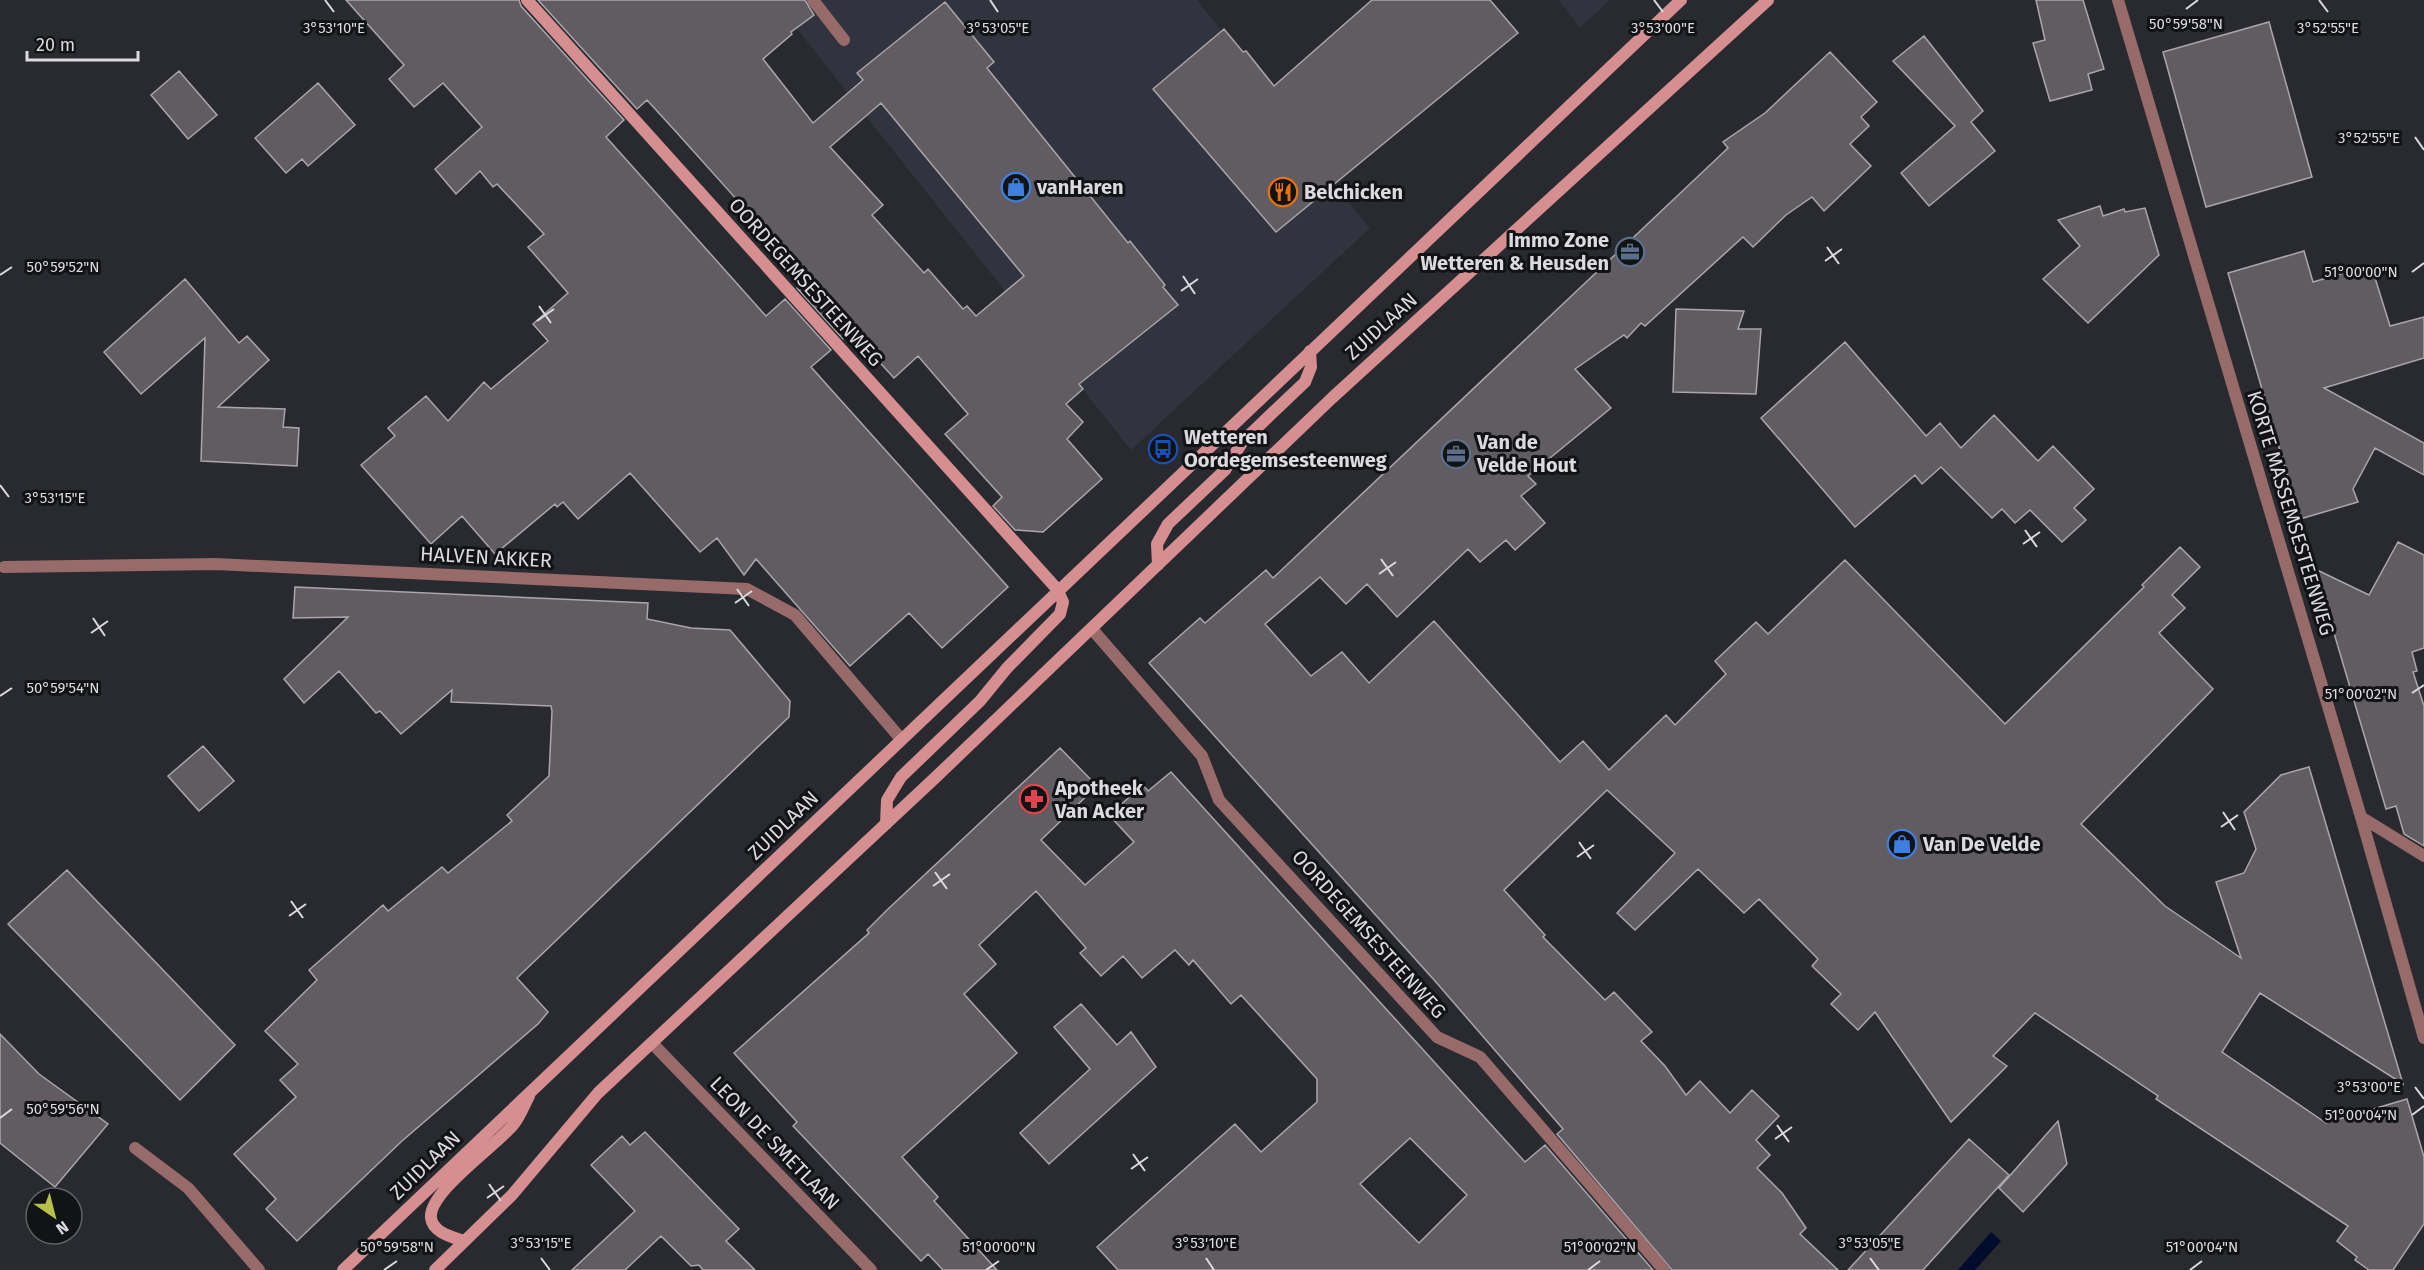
<svg xmlns="http://www.w3.org/2000/svg" width="2424" height="1270" font-family="'Fira Sans',sans-serif">
  <style>
    .built { fill: #31343f }
    .water { fill: #000c2b }
    .building { fill: #615c62; stroke: #aba5ac; stroke-width: 1.5; fill-rule: evenodd }
    .lines { fill: none; stroke-linecap: round; stroke-linejoin: round }
    .lane { stroke: #986b6b; stroke-width: 12 }
    .street { stroke: #986b6b; stroke-width: 12 }
    .secondary { stroke: #d68f90; stroke-width: 12 }
    .ticks { fill: none; stroke: #dbdbdf; stroke-width: 2 }
    .labels { text-anchor: middle; dominant-baseline: central; stroke-width: 6; stroke-linejoin: round; paint-order: stroke }
    .poi-label { font-size: 20px; font-weight: bold; fill: #dbdbdf; stroke: #121315; text-anchor: start }
    .street-label { font-size: 20px; fill: #dbdbdf; stroke: #121315 }
    .ticks-label { font-size: 15px; text-anchor: middle; fill: #dbdbdf; stroke: #121315; stroke-width: 6; stroke-linejoin: round; paint-order: stroke }
  </style>
  <rect width="100%" height="100%" fill="#292a30"/>
  <path class="built" d="M774,0H1197L1221,30L1211,38L1370,228L1131,450Z
    M1559,0H1610L1580,28Z"/>
  <path class="water" d="M1991,1232L2001,1241L1975,1270H1958Z"/>
  <path class="building" d="M346,0H519L521,6L624,120L606,137L766,316L785,299L831,350L811,367L1008,587L942,648L909,613L850,666L756,559L744,575L717,538L700,552L630,473L578,519L563,502L557,507L555,504L495,554L462,516L431,544L361,465L395,436L388,428L426,396L448,421L484,382L491,389L548,341L533,324L568,293L528,247L544,234L497,184L493,187L480,171L456,194L435,169L482,127L443,83L414,107L389,79L404,65Z
    M538,0H805L814,15L791,32L792,34L763,59L813,123L863,80L857,73L945,2L994,62L987,68L1128,243L1130,241L1165,285L1163,287L1178,305L1079,384L1083,389L1066,404L1083,422L1067,439L1102,479L1043,532L1015,530L993,506L1002,497L945,434L968,414L918,356L894,378L851,331L843,339L797,288L807,278L678,134L647,100L637,109ZM881,103L1024,276L976,316L967,306L963,309L928,269L924,273L872,215L883,205L830,147Z
    M1372,0H1490L1518,33L1276,232L1153,89L1224,29L1243,52L1246,51L1274,86Z
    M2036,0H2083L2104,69L2088,74L2092,90L2050,101L2033,43L2045,40Z
    M2269,22L2312,177L2206,207L2163,52Z
    M1924,36L1983,111L1971,122L1995,151L1929,206L1901,173L1955,126L1893,61Z
    M1830,52L1877,102L1861,117L1869,126L1850,144L1871,166L1824,211L1812,197L1786,215L1753,247L1743,237L1645,326L1641,323L1627,338L1624,335L1575,369L1611,408L1528,476L1536,484L1521,496L1545,523L1515,550L1506,540L1480,562L1468,549L1397,617L1367,584L1346,604L1320,577L1265,624L1311,676L1342,652L1369,683L1434,621L1560,762L1583,741L1609,770L1666,715L1675,725L1726,674L1715,661L1756,622L1768,634L1845,560L2005,724L2144,587L2142,585L2180,547L2200,567L2172,595L2185,608L2159,633L2213,689L2081,824L2165,906L2241,958L2216,882L2244,873L2256,849L2244,812L2281,775L2309,767L2403,1084L2260,993L2222,1052L2326,1123L2407,1099L2424,1157V1224L2393,1270H2369L2355,1260L2357,1257L2337,1241L2348,1226L2156,1099L2158,1096L2035,1013L1993,1056L2007,1066L1951,1122L1875,1012L1858,1030L1831,1004L1841,994L1812,966L1818,959L1759,899L1744,913L1698,869L1635,930L1617,913L1675,853L1607,790L1504,890L1545,935L1543,937L1605,1000L1614,992L1652,1032L1641,1041L1665,1066L1686,1095L1700,1081L1730,1113L1752,1090L1779,1116L1756,1140L1770,1155L1757,1168L1782,1193L1806,1228L1800,1234L1838,1270H1672L1557,1134L1563,1129L1435,981L1149,663L1200,618L1205,623L1266,570L1273,578L1728,148L1723,142L1765,113Z
    M179,71L217,115L188,139L151,95Z
    M318,83L355,125L308,166L302,159L286,173L255,138Z
    M2100,206L2103,216L2124,209L2125,212L2145,208L2159,255L2088,323L2043,279L2080,246L2058,220Z
    M2304,251L2313,282L2371,265L2390,326L2424,317V358L2324,388L2424,443V475L2375,448L2353,489L2358,502L2300,519L2228,273Z
    M185,279L239,343L247,336L269,360L218,407L285,409L283,427L299,428L297,466L201,461L205,338L141,394L104,352Z
    M1676,309L1744,311L1738,329H1761L1756,394L1673,392Z
    M1845,342L1926,436L1940,423L1961,448L1994,415L2038,461L2053,446L2094,489L2074,508L2086,520L2062,542L2030,510L2015,523L2002,509L1992,518L1941,467L1922,484L1915,475L1855,527L1761,418Z
    M2398,542L2424,555V648L2412,652L2417,671L2413,672L2424,706V846L2404,834L2396,806L2386,809L2315,569L2369,595Z
    M295,587L648,603L647,619L691,628L730,630L790,701L789,717L517,978L548,1012L538,1024L402,1141L297,1241L266,1209L276,1199L234,1154L296,1097L280,1080L298,1064L265,1031L317,980L309,970L383,905L388,911L442,867L448,873L512,821L507,815L549,776L552,711L551,706L451,702L452,690L401,734L380,711L376,713L339,671L304,703L284,679L348,617L293,618Z
    M203,746L234,781L199,811L168,776Z
    M1060,748L1097,786L1041,840L1085,885L1134,842L1109,815L1143,785L1148,791L1171,772L1525,1162L1545,1145L1653,1270H1118L1097,1247L1235,1124L1261,1152L1317,1102V1079L1241,995L1231,1004L1193,960L1189,965L1175,950L1142,978L1123,956L1101,976L1080,953L1086,948L1036,891L979,945L996,964L964,994L1017,1053L902,1157L938,1197L934,1201L997,1270H943L928,1254L921,1261L793,1126L797,1122L734,1053L869,933L867,930L887,910ZM1410,1138L1467,1195L1419,1243L1360,1184Z
    M67,870L235,1045L180,1100L8,924Z
    M1081,1004L1117,1045L1131,1032L1156,1067L1049,1164L1020,1133L1090,1069L1054,1027Z
    M0,1034L39,1074L108,1124L55,1187L0,1143Z
    M2058,1121L2067,1164L2023,1212L1999,1188Z
    M645,1132L739,1229L726,1241L755,1270H703L699,1265L691,1266L661,1236L625,1270H572L635,1211L591,1165L622,1136L630,1145Z
    M1969,1139L2009,1175L1923,1270H1848Z"/>
  <g class="lines">
    <path class="lane" d="M813,0L844,40"/>
    <path class="street" d="M2118,0L2361,817L2424,1038
      M4,567L216,564L747,589L795,615L901,739
      M1092,629L1202,756L1219,800L1437,1037L1480,1057L1664,1270
      M2361,817L2424,856
      M652,1043L871,1270
      M135,1148L188,1188L259,1270"/>
    <path class="secondary" d="M527,0L1057,589L1063,602L1060,614L1007,668L980,701L901,777L887,800L886,824
      M1158,565L1157,544L1168,524L1225,470L1243,441L1305,382L1311,367L1310,351
      M464,1241C453,1237 433,1233 431,1218C428,1192 497,1145 513,1125C520,1117 524,1105 529,1096
      M343,1270L1681,0
      M435,1270L512,1195L598,1093L937,776L1332,398L1768,0"/>
  </g>
  <path class="ticks" d="M325,0L334,12M990,0L998,12M1654,0L1663,12M2319,0L2328,12M2186,9L2198,0M2415,137L2424,150M1827,247L1839,264M1825,261L1842,249M2412,272L2424,263M0,275L12,267M1183,276L1195,294M1181,291L1198,279M539,306L551,323M537,321L554,309M0,485L9,497M2025,530L2037,547M2023,544L2040,532M1381,559L1393,576M1379,574L1396,562M737,589L749,606M735,603L752,591M93,618L105,636M91,633L108,621M2412,693L2424,685M0,696L12,688M2223,812L2235,830M2221,827L2238,815M1579,842L1591,859M1577,857L1594,845M935,872L947,889M933,886L950,874M291,901L303,918M289,916L306,904M2415,1087L2424,1099M2412,1115L2424,1106M0,1118L12,1109M1777,1125L1789,1142M1775,1139L1792,1127M1133,1154L1145,1171M1131,1169L1148,1157M489,1184L501,1201M487,1198L504,1186M541,1258L550,1270M1206,1258L1214,1270M1870,1258L1879,1270M384,1270L397,1261M986,1270L999,1261M1588,1270L1600,1261M2190,1270L2202,1261"/>
  <defs>
    <g id="shop-ring" transform="scale(1.5)"><circle r="9.5" fill="#121315" stroke="#3f7fe0" stroke-width="1.5"/><path d="M-5-2.5h2.3a2.7 3.5 0 0 1 5.4 0H5L5.5 6h-11ZM-1.5-2.5h3a1.5 2.3 0 0 0-3 0Z" fill="#3f7fe0"/></g>
    <g id="restaurant-ring" transform="scale(1.5)"><circle r="9.5" fill="#121315" stroke="#e8710a" stroke-width="1.5"/><path d="M-5-6h1v4h1v-4h1v4h1v-4h1v5L-1.5 .5V6h-2V.5L-5-1ZM5-6V6H3V1.5H1.5Q1.5-4 5-6Z" fill="#e8710a"/></g>
    <g id="office-ring" transform="scale(1.5)"><circle r="9.5" fill="#121315" stroke="#5c6f8a" stroke-width="1.5"/><path d="M-6-3h4V-5.5h4V-3h4V5H-6ZM-1-4.5V-3h2v-1.5ZM-6 0V1H6V0Z" fill="#5c6f8a"/></g>
    <g id="bus-ring" transform="scale(1.5)"><circle r="9.5" fill="#121315" stroke="#1a4fb4" stroke-width="1.5"/><path d="M-5-6H5V4H4V6H2V4H-2V6H-4V4H-5ZM-3.5-4V0h7V-4ZM-3.5 1.2v1.5H-2V1.2ZM2 1.2v1.5H3.5V1.2Z" fill="#1a4fb4"/></g>
    <g id="pharmacy-ring" transform="scale(1.5)"><circle r="9.5" fill="#121315" stroke="#e0444e" stroke-width="1.5"/><path d="M-2-6h4v4h4v4h-4v4h-4v-4h-4v-4h4Z" fill="#e0444e"/></g>
  </defs>
  <g fill-rule="evenodd">
    <use href="#shop-ring" x="1016" y="187"/>
    <use href="#restaurant-ring" x="1283" y="192"/>
    <use href="#office-ring" x="1630" y="252"/>
    <use href="#bus-ring" x="1163" y="449"/>
    <use href="#office-ring" x="1456" y="454"/>
    <use href="#pharmacy-ring" x="1034" y="799"/>
    <use href="#shop-ring" x="1902" y="844"/>
  </g>
  <g class="labels">
    <g class="poi-label">
      <text x="1037" y="187">vanHaren</text>
      <text x="1304" y="192">Belchicken</text>
      <text x="1609" y="240" text-anchor="end">Immo Zone<tspan x="1609" dy="23">Wetteren &amp; Heusden</tspan></text>
      <text x="1184" y="437">Wetteren<tspan x="1184" dy="23">Oordegemsesteenweg</tspan></text>
      <text x="1477" y="442">Van de<tspan x="1477" dy="23">Velde Hout</tspan></text>
      <text x="1055" y="788">Apotheek<tspan x="1055" dy="23">Van Acker</tspan></text>
      <text x="1923" y="844">Van De Velde</text>
    </g>
    <g class="street-label">
      <text transform="translate(806 282) rotate(48)">OORDEGEMSESTEENWEG</text>
      <text transform="translate(1381 326) rotate(-42)">ZUIDLAAN</text>
      <text transform="translate(2291 513) rotate(73)">KORTE MASSEMSESTEENWEG</text>
      <text transform="translate(486 557) rotate(3)">HALVEN AKKER</text>
      <text transform="translate(783 825) rotate(-44)">ZUIDLAAN</text>
      <text transform="translate(1369 934) rotate(48)">OORDEGEMSESTEENWEG</text>
      <text transform="translate(775 1143) rotate(46)">LEON DE SMETLAAN</text>
      <text transform="translate(425 1165) rotate(-44)">ZUIDLAAN</text>
    </g>
  </g>
  <g class="ticks-label">
    <text x="2186" y="29">50°59'58"N</text>
    <text x="998" y="33">3°53'05"E</text>
    <text x="1663" y="33">3°53'00"E</text>
    <text x="334" y="33">3°53'10"E</text>
    <text x="2328" y="33">3°52'55"E</text>
    <text x="2369" y="143">3°52'55"E</text>
    <text x="63" y="272">50°59'52"N</text>
    <text x="2361" y="277">51°00'00"N</text>
    <text x="55" y="503">3°53'15"E</text>
    <text x="63" y="693">50°59'54"N</text>
    <text x="2361" y="699">51°00'02"N</text>
    <text x="2369" y="1092">3°53'00"E</text>
    <text x="63" y="1114">50°59'56"N</text>
    <text x="2361" y="1120">51°00'04"N</text>
    <text x="541" y="1248">3°53'15"E</text>
    <text x="1206" y="1248">3°53'10"E</text>
    <text x="1870" y="1248">3°53'05"E</text>
    <text x="397" y="1252">50°59'58"N</text>
    <text x="999" y="1252">51°00'00"N</text>
    <text x="1600" y="1252">51°00'02"N</text>
    <text x="2202" y="1252">51°00'04"N</text>
  </g>
  <g transform="translate(54 1216) rotate(145)"><circle r="28" fill="#121315" stroke="#626366" stroke-width="1.5"/>
  <path d="M0-4.5L10 22L0 15L-10 22Z" fill="#b8c147"/>
  <text y="-9" font-size="16" font-weight="bold" text-anchor="middle" fill="#dbdbdf">N</text>
  </g>
  <path d="M27 51v9h111v-9" fill="none" stroke="#dbdbdf" stroke-width="3"/>
  <text x="36" y="51" font-size="18" fill="#dbdbdf" stroke="#121315" stroke-width="4.5" paint-order="stroke">20 m</text>
</svg>
